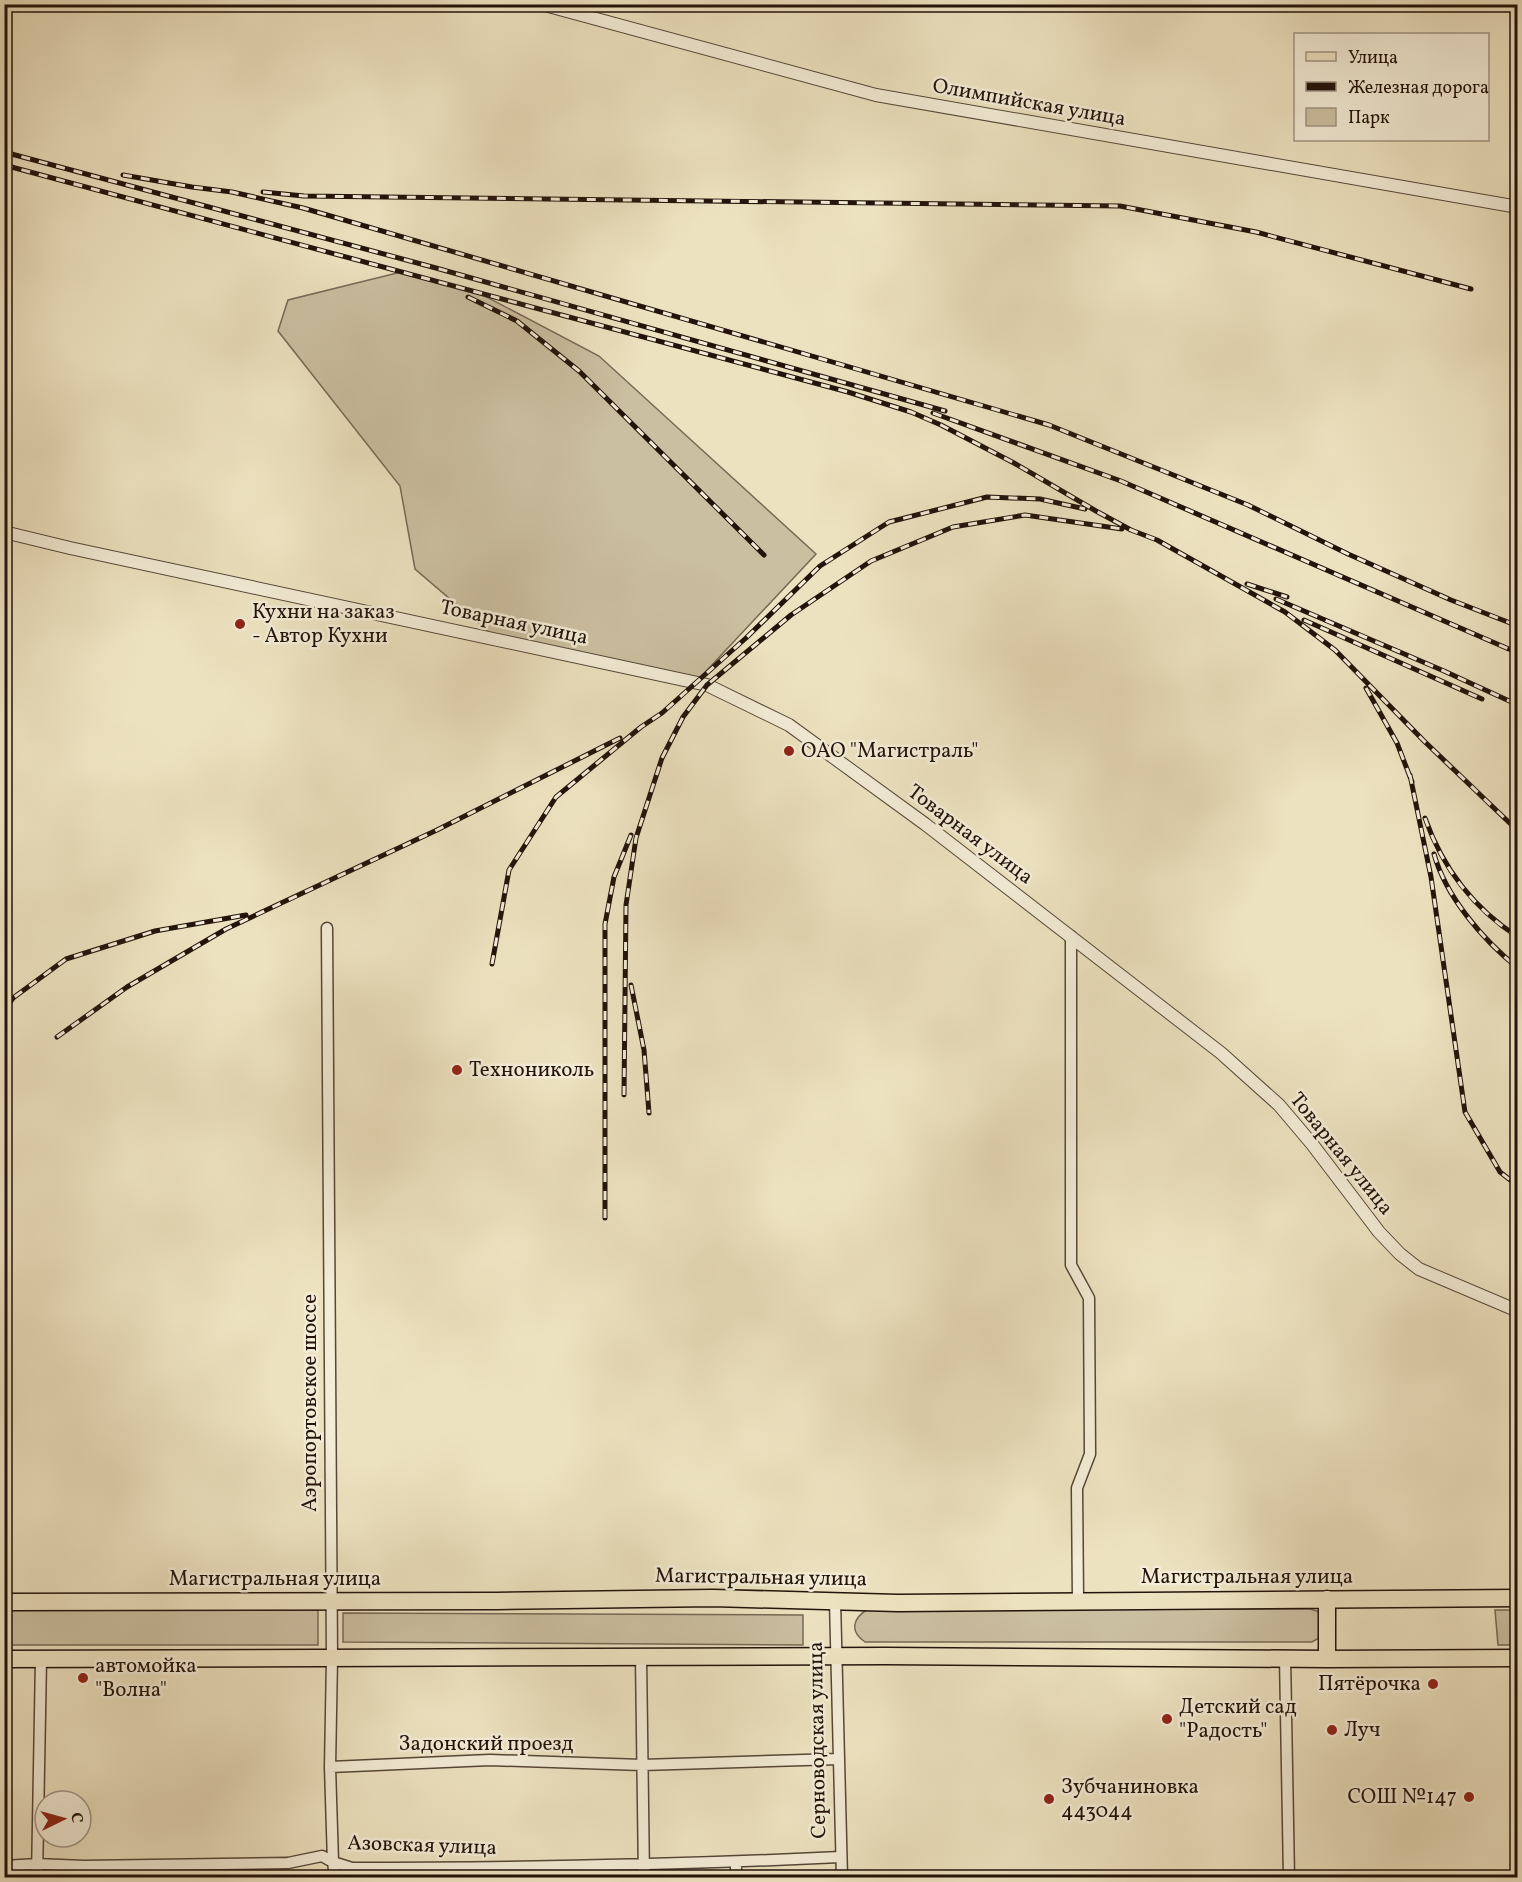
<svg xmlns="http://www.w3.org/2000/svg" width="1522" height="1882" font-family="Vollkorn,serif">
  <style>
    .green { fill: #cbbfa1; stroke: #776956; stroke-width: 1.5 }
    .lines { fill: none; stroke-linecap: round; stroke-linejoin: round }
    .minor-casing { stroke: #564738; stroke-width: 13 }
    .tertiary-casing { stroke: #564738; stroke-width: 14 }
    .primary-casing { stroke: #23130b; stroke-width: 19 }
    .minor { stroke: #f3ecd6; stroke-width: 10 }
    .tertiary { stroke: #f3ecd6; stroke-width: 12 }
    .primary { stroke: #ede2c0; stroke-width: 16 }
    .rail-casing { stroke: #23130b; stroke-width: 5 }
    .rail { stroke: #f3ecd6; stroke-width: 3; stroke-dasharray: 9; stroke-linecap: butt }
    .poi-dot { fill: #8f2418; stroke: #f3ecd6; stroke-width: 2 }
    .labels { text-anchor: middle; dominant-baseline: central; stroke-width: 5; stroke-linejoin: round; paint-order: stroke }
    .street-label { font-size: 21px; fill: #23130b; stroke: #f3ecd6 }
    .poi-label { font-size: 21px; fill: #23130b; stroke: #f3ecd6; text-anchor: start }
  </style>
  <rect width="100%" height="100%" fill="#ede2c0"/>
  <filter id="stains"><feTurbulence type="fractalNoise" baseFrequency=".00333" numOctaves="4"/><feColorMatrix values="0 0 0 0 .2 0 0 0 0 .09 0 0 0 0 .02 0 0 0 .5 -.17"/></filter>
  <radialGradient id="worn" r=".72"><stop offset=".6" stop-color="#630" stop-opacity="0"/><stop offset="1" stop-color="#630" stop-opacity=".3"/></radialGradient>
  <path class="green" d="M401,272L481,294L599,356L816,554L696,682L498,640L415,569L400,486L278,331L288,300Z
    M868,1609H1310L1320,1612L1319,1638L1312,1642H865C849,1631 853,1618 868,1609Z
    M5,1610H318V1645H5Z
    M1495,1610H1517V1645H1498Z
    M343,1613L803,1615V1645L343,1642Z"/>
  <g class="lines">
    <g class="minor-casing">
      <path id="minor" d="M327,928L332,1658L330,1767L333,1862L335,1878
        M1071,936V1265L1089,1298L1090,1454L1077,1488L1078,1600
        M835,1601L842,1878
        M641,1657L644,1878
        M1285,1657L1289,1878
        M330,1767L490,1760L642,1765L838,1759
        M736,1862V1878
        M4,1866L37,1864L84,1866L288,1863L322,1856L333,1862L352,1868C515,1868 677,1865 840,1857
        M37,1878L41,1659"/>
    </g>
    <g class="tertiary-casing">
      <path id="tertiary" d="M541,4L876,95L1518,207
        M4,532L70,548L707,685L789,725L925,824L1221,1053L1279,1105L1312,1144L1379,1232L1400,1254L1419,1269L1518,1311"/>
    </g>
    <g class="primary-casing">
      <path id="primary" d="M4,1602L497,1601L713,1598L898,1603L1518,1598
        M4,1659L885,1656L1327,1659L1518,1658
        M1327,1659V1599"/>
    </g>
    <use href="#minor" class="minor"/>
    <use href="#tertiary" class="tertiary"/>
    <use href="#primary" class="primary"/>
    <g class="rail-casing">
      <path id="rail" d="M1478,4L1491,8L1518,9
        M4,152L436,268L945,411
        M4,165L848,392L911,412L941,425L1014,463L1096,511L1131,530L1157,540L1285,612L1335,650L1424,741L1518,831
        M123,175L192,187L232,192L303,208L1049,425L1248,505L1348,554L1451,600L1518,626
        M263,192L304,196L1120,206L1256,232L1471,289
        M468,297L517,321L579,371L764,555
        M933,413L1121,481L1518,653
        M1247,584L1287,597
        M1276,599L1444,671L1518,705
        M1304,620L1482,699
        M1366,688L1397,743L1412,782
        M1410,775L1431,877L1465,1112L1500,1172L1518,1186
        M1425,818C1443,869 1473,908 1518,937
        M1434,854C1446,897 1483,940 1518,968
        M492,964L509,870L556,797L641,727L662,713L746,638L820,566L889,522L987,497L1040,499L1085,509
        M631,985L644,1050L649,1113
        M4,1011L13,998L66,959L155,931L246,915
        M57,1037L127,987L226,929L437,830L620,738
        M624,1095L626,905L636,838L662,758L683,717L707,685L791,615L871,561L953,527L1025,515L1122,529
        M605,1218V924L614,877L631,835"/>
    </g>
    <use href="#rail" class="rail"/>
  </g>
  <g class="poi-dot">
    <circle cx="240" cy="624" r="6"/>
    <circle cx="789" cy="751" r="6"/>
    <circle cx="457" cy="1070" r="6"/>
    <circle cx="83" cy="1678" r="6"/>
    <circle cx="1433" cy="1684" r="6"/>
    <circle cx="1167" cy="1719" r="6"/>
    <circle cx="1332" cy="1730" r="6"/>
    <circle cx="1469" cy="1797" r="6"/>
    <circle cx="1049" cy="1799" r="6"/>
  </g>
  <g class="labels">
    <g class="street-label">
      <text transform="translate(1029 103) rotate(10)">Олимпийская улица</text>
      <text transform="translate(514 623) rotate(12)">Товарная улица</text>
      <text transform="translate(970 835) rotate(37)">Товарная улица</text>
      <text transform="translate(1341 1154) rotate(51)">Товарная улица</text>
      <text transform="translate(310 1403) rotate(-90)">Аэропортовское шоссе</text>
      <text x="1247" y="1577">Магистральная улица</text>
      <text transform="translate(761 1578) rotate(1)">Магистральная улица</text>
      <text x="275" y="1579">Магистральная улица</text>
      <text transform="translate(818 1740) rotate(-91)">Серноводская улица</text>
      <text x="486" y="1744">Задонский проезд</text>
      <text transform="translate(422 1846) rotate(2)">Азовская улица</text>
    </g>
    <g class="poi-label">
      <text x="252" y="612">Кухни на заказ<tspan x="252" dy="24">- Автор Кухни</tspan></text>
      <text x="801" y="751">ОАО "Магистраль"</text>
      <text x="469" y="1070">Технониколь</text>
      <text x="95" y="1666">автомойка<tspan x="95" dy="24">"Волна"</tspan></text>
      <text x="1421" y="1684" text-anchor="end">Пятёрочка</text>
      <text x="1179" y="1707">Детский сад<tspan x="1179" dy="24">"Радость"</tspan></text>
      <text x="1344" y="1730">Луч</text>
      <text x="1061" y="1787">Зубчаниновка<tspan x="1061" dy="24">443044</tspan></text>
      <text x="1457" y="1797" text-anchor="end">СОШ №147</text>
    </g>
  </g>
  <rect width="1522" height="1882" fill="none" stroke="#ede2c0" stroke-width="24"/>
  <rect x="6" y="6" width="1510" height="1870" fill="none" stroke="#23130b" stroke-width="3"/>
  <rect x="12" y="12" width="1498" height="1858" fill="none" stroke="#23130b" stroke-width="1.5"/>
  <rect x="1294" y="33" width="195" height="108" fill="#f3ecd6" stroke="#a09585" stroke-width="1.5"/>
  <rect x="1306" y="52" width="30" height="9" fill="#ede2c0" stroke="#a09585" stroke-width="1.5"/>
  <text x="1348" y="63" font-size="18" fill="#23130b">Улица</text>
  <rect x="1306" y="82" width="30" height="9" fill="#23130b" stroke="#a09585" stroke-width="1.5"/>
  <text x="1348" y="93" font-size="18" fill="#23130b">Железная дорога</text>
  <rect x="1306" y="108" width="30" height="18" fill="#cbbfa1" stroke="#a09585" stroke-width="1.5"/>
  <text x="1348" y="123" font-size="18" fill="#23130b">Парк</text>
  <g transform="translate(63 1819) rotate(85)"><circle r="28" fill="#f3ecd6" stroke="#a09585" stroke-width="1.5"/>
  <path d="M0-4.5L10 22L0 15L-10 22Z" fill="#8f2418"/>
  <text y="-9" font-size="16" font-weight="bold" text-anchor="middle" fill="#23130b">С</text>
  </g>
  <rect width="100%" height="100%" filter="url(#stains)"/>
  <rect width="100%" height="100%" fill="url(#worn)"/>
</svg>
